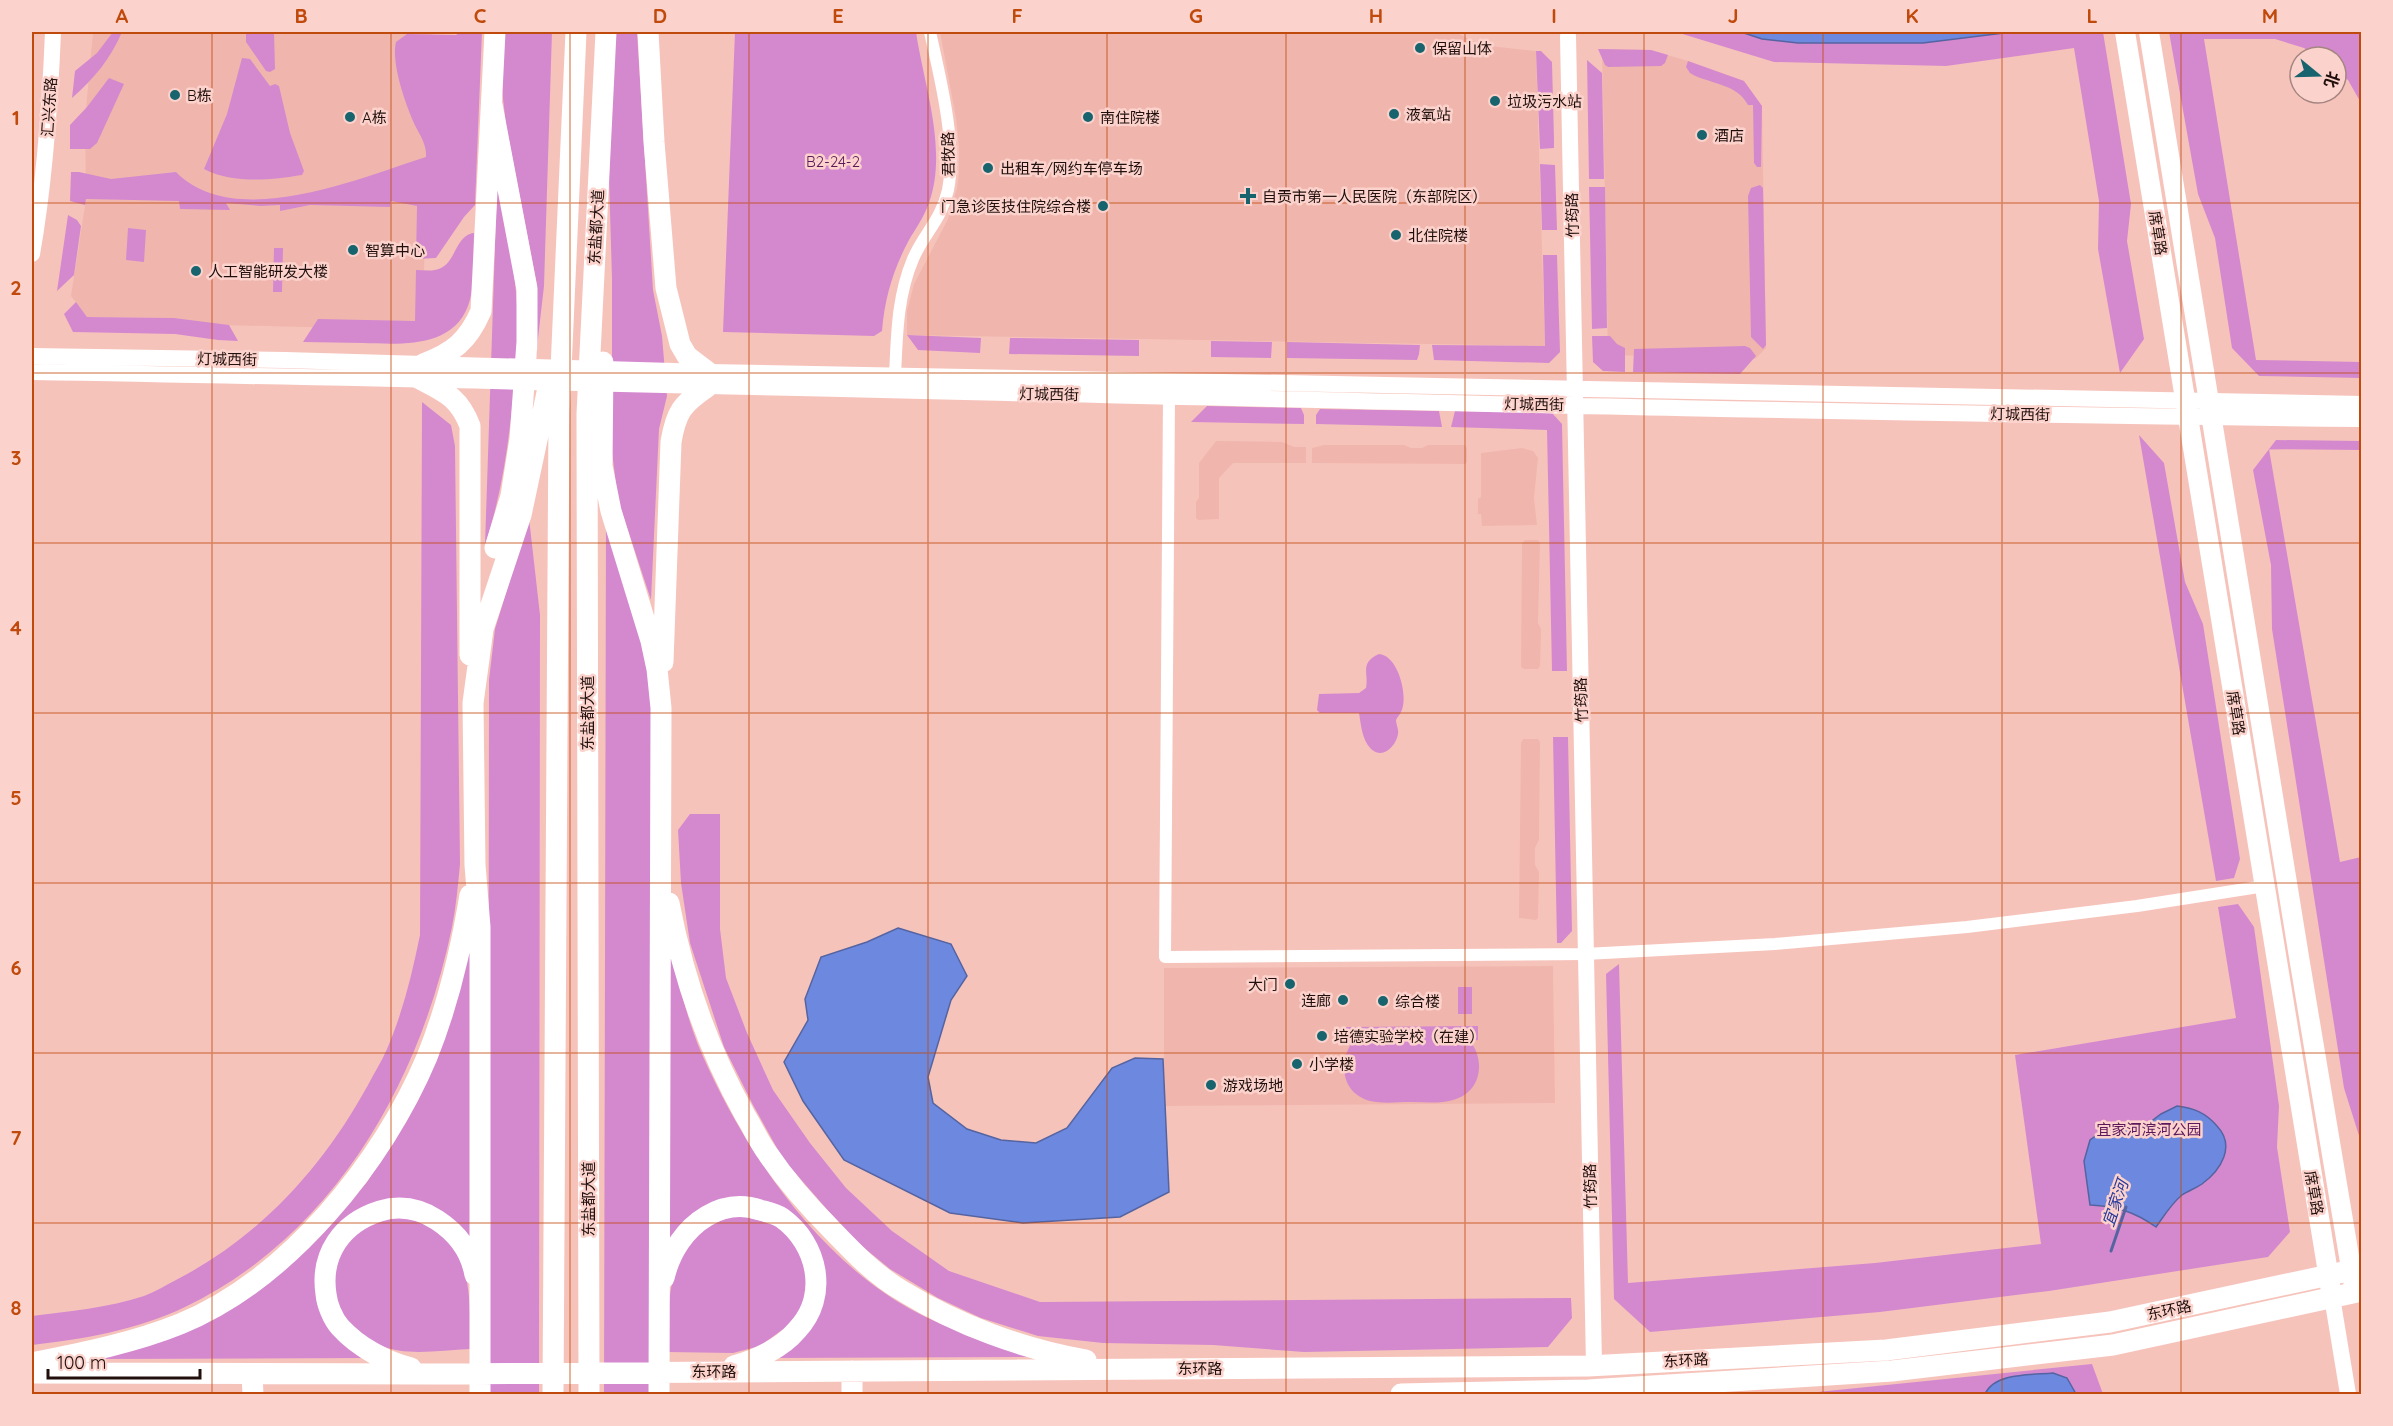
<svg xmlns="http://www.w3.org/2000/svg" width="2393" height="1426" font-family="Quicksand,'Noto Sans SC',sans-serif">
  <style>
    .built { fill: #f0b6ad }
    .green { fill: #d489cf }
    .water { fill: #6c88df; stroke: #5564a0; stroke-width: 1.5 }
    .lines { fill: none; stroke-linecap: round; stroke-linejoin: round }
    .stream { stroke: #5564a0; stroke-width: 3 }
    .street { stroke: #fff; stroke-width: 12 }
    .secondary { stroke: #fff; stroke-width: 16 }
    .primary { stroke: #fff; stroke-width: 20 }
    .highway { stroke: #fff; stroke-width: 21 }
    .grid { fill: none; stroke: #c04a0c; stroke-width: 1.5; stroke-opacity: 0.55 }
    .poi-dot { fill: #17636e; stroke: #fcd3cc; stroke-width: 2 }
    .labels { text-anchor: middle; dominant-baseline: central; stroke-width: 5; stroke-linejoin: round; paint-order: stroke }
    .poi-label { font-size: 15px; fill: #200f0d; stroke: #fcd3cc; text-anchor: start }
    .street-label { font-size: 15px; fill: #200f0d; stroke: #fcd3cc }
    .park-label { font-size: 15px; fill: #5d175c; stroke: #fcd3cc }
    .water-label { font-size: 16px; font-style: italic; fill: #26399e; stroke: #fcd3cc }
    .neatline { fill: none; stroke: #c04a0c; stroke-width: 2 }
    .grid-label { font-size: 20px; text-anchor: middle; font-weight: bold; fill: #c04a0c }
  </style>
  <rect width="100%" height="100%" fill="#f6c3bb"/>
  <path class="built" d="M93,32H432L422,330L220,325L174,318L87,317L71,296L86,199L85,120Z
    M940,32H1455L1481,45L1536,51L1545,346L907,335V311L914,284L948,219L957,188L959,173V146L956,118Z
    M1602,49L1651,50L1688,61L1744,81L1762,106L1766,348L1755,359L1608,355Z
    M1216,441L1282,442L1294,447H1306V463H1233L1219,478V519L1198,520L1196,518V502L1199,498V463Z
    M1324,445H1404L1411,448H1422L1428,445H1465L1467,448V462L1465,464L1312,463V448Z
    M1522,448L1533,451L1538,458L1534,498L1537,525L1482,526L1481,514H1478V499L1481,497V453Z
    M1525,540H1538L1540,543L1538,623L1541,629L1540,666L1538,669H1524L1521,667L1522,543Z
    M1523,739H1538L1540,742L1539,840L1535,848V865L1539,872L1538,918L1536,920L1519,918L1521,743Z
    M1553,966L1555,1103L1164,1106V968Z"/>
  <path class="green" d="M113,32H122C111,58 94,79 72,98L75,71L97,53Z
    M246,32H274L275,69L270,72L266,71L246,42Z
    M461,32H482L475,205L464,217L436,258L416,259L417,206L391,201L390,207L310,205L280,211V205L261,206L226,203L230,210L180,209L179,201L86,199L85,205L70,201L71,172H79L111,179L176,172C235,232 359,178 426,157C427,143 418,133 413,121C405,102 391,63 396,42L407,34L456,35Z
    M504,32H552L544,286L536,356L537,285L506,125L502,90Z
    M615,32H637L653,290L662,336L667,396L659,429L651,600L618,500L612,452V279L609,177Z
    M735,32H916C924,86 948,149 929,203C924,217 916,228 909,240C893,270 885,297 882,331L874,336L723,332Z
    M1676,32H2103L2131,204L2127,241L2144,339L2120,373L2098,249L2099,201L2074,48L1946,66L1774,62Z
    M2169,32H2361V103L2348,80L2336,70V57H2318L2304,48L2275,39H2204L2256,360L2361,362V378L2259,376L2232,348L2215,238L2198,194Z
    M1598,49L1651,50L1668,55L1665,63L1661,66L1608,67L1605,65Z
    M1536,51H1541L1552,62L1554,139V148L1540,149Z
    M242,58L250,59L270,86L275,84L279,86L290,133L304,171L302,175C272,180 232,184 204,169L227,114Z
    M1587,60L1602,73L1604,179H1589Z
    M1688,61L1744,81L1762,106L1761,167H1757L1754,163L1753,105H1748C1737,83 1708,84 1690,73L1686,67Z
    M109,78L124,84L97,143L90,149H70V125L87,107Z
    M1540,164L1555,165L1557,230H1542Z
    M497,185C505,225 515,265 517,306C519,334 516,361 514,388C509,442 502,494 485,545Z
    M1760,185L1763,188L1766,345L1763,349L1751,337L1748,196L1751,188Z
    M1589,187H1605L1607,328L1592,329Z
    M68,215L77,220L81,226L74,275L57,291Z
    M128,228L146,230L144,262L126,260Z
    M474,233C473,256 476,284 468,306C452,349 399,344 363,343C343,343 323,342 303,342L318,319L415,321L416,270C424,270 433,272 441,268C456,261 456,235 474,233Z
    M274,248H283L282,292H273Z
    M1543,255H1557L1560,352L1549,363L1434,360L1432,345L1545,346Z
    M76,302L87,317L174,318L229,325L238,341L218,340L175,334L73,332L64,314Z
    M907,335L981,338L980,353L918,350Z
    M1592,336H1610L1617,344L1625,348V372L1603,371L1593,362Z
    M1010,338L1139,340V356L1009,354Z
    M1211,341L1272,342L1271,358L1211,357Z
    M1287,342L1420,345L1419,354L1417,360L1287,358Z
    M1745,346L1750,348L1756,356L1740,374L1633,372L1634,349Z
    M422,402L451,425L455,446L460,864C458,885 456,907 452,927C420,1083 333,1236 185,1307C137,1330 84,1339 32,1345V1316C69,1311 108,1308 144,1296C155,1292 166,1285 176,1280C260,1237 323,1167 368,1085C374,1073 382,1061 387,1049C403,1012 412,974 420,935Z
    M1207,406L1301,408L1304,415V424L1191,422Z
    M1320,409L1439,411L1442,427L1316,424V415Z
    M1455,411L1552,413L1562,424L1567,671H1552L1547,430L1451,427Z
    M2139,435L2164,463L2185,582L2203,624L2240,859L2234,878L2216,881Z
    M2276,440L2361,441V450L2269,449L2340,862L2361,857V1142L2344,1088L2272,629L2271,565L2253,470Z
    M529,518L540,615L539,1394H488L489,680L495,629Z
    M606,520L645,642L652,705V1394H604Z
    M1379,654C1398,655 1409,697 1401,712C1400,715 1397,717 1396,720C1396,725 1399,729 1398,734C1396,746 1383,760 1371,749C1362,740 1361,725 1359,713H1320L1317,710L1319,694L1359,693L1366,688C1369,673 1359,663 1379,654Z
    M1553,737H1568L1572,931L1561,943H1557Z
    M690,814H720V929L726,978L747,1033L773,1090L810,1143L846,1188L892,1231L949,1271L1040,1302L1571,1298L1572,1318L1548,1347L1304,1352L1213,1345L1103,1343L1038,1336L981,1318L938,1298L890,1269L852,1238L783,1159L753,1105L724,1047L690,943L681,883L678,830Z
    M2238,904L2254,927L2279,1106L2277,1147L2290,1232L2268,1257L2049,1291L1880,1312L1650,1332L1614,1299L1606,974L1619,964L1628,1283L1875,1263L2041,1244L2015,1055L2236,1018L2218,907Z
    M474,933L473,1248L388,1203L318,1262L315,1288L320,1311L367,1358L101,1359L135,1349L325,1230L367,1182L405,1120Z
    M667,934C676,971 686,1017 701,1052C742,1145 807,1244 895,1300C936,1326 983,1340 1029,1357L774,1358L797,1342L821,1259L757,1201L666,1248Z
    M1458,987H1472V1014H1458Z
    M1478,1026V1040L1470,1041C1486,1061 1481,1093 1453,1100C1440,1104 1425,1102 1411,1102C1398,1102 1383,1104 1370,1101C1341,1093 1338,1062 1353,1041H1345V1027Z
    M738,1215L776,1224L793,1237L808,1267L803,1306L793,1322L760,1346L733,1353L667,1352C667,1293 669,1230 738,1215Z
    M407,1216C418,1221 430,1226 440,1233C474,1258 470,1312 470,1349C440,1350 407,1357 379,1345C341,1327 322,1290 343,1251C347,1245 350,1237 355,1232C370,1220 389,1219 407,1216Z
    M2092,1364L2103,1394H1798Z"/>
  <path class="water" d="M1741,32H2012L1923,43H1798L1762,39Z
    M898,928L951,944L967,976L951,1000L928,1077L933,1103L967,1129L1001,1140L1036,1143L1067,1128L1112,1068L1135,1058L1163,1059L1169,1192L1120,1217L1023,1223L950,1213L844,1160L803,1101L784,1062L808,1020L805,999L821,957L867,942Z
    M2177,1106C2194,1108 2206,1113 2217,1126C2236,1146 2221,1170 2202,1184C2196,1188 2188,1191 2182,1195C2171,1204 2164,1216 2156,1227C2135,1212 2116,1206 2090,1205L2084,1161L2090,1140L2104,1130L2145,1126L2161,1114Z
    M2053,1373L2067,1378L2076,1394H1985C1995,1372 2033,1375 2053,1373Z"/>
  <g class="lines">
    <path class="stream" d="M2111,1251L2126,1207"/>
    <path class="street" d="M895,376C897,335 897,297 913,259C924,233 941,221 948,190C957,144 940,77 930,32
      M1169,397L1165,957L1585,954L1775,944L1967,927L2137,906L2265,886"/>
    <path class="secondary" d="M1568,36L1594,1365
      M32,254C45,181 50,106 53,32
      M32,356L285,360L708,372L2362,404
      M32,372C808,385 1585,411 2362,419
      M2332,1297L2348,1394"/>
    <path class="primary" d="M2125,32L2332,1297
      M2149,32L2300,963L2354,1286"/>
    <path class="highway" d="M648,32L654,142L666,288L680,344L687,356L708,372
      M492,105L527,289V342L520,439L511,496L495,548
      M603,362L602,466L611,511L651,641L657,669L661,708L659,1394
      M423,364C453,353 468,341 481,311L495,32
      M418,378C445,392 459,397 470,426V655
      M663,662L671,442C676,412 682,404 707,387
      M669,903C683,977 708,1049 745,1115C753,1128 759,1142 768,1154C787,1182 809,1207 832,1230C854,1253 876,1276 904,1292C958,1325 1023,1349 1086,1360
      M664,1278C670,1252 685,1229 707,1216C724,1206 742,1204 760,1210C767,1212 776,1214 782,1218C818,1244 829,1296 797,1330C782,1348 756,1360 734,1366
      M32,1363C82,1353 133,1343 180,1324C288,1280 383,1162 427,1057C448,1005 461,950 470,895
      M411,1368C386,1362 358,1347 340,1327C333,1319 327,1305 326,1294C320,1254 342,1223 380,1211C400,1205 420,1209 437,1220C457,1233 471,1252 475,1275
      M32,1373L432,1374L1588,1366L1886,1350L2110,1322L2362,1268
      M252,1375L253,1394
      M480,1394V927L475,865L473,703L483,629L521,515L551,374
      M553,1394L559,414L576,32
      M589,1394L587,414L606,32
      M852,1394V1371
      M1401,1394L1588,1390L1892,1371L2113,1345L2362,1291"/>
  </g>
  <path class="grid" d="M212,32V1394M391,32V1394M570,32V1394M749,32V1394M928,32V1394M1107,32V1394M1286,32V1394M1465,32V1394M1644,32V1394M1823,32V1394M2002,32V1394M2181,32V1394M32,203H2362M32,373H2362M32,543H2362M32,713H2362M32,883H2362M32,1053H2362M32,1223H2362"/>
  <g class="poi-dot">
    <circle cx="1420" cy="48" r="6"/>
    <circle cx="175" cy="95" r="6"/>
    <circle cx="1495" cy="101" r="6"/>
    <circle cx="1394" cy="114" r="6"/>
    <circle cx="350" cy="117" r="6"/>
    <circle cx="1088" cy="117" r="6"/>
    <circle cx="1702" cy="135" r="6"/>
    <circle cx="988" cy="168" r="6"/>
    <path d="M1245 187h6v6h6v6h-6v6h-6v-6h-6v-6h6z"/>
    <circle cx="1103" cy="206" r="6"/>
    <circle cx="1396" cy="235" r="6"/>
    <circle cx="353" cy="250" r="6"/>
    <circle cx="196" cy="271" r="6"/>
    <circle cx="1290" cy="984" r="6"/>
    <circle cx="1343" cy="1000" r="6"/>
    <circle cx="1383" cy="1001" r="6"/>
    <circle cx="1322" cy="1036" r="6"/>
    <circle cx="1297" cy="1064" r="6"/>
    <circle cx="1211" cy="1085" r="6"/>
  </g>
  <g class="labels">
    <g class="poi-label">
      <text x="1432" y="48">保留山体</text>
      <text x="187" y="95">B栋</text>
      <text x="1507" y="101">垃圾污水站</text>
      <text x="1406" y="114">液氧站</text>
      <text x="362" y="117">A栋</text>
      <text x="1100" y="117">南住院楼</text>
      <text x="1714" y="135">酒店</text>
      <text x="1000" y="168">出租车/网约车停车场</text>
      <text x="1262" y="196">自贡市第一人民医院（东部院区）</text>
      <text x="1091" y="206" text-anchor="end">门急诊医技住院综合楼</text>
      <text x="1408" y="235">北住院楼</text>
      <text x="365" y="250">智算中心</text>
      <text x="208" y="271">人工智能研发大楼</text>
      <text x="1278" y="984" text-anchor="end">大门</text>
      <text x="1331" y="1000" text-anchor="end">连廊</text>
      <text x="1395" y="1001">综合楼</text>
      <text x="1334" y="1036">培德实验学校（在建）</text>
      <text x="1309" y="1064">小学楼</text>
      <text x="1223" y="1085">游戏场地</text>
    </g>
    <g class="street-label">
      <text transform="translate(49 107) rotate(-86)">汇兴东路</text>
      <text transform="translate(948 154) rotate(-91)">君牧路</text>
      <text transform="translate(1572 215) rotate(-91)">竹筠路</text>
      <text transform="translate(596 227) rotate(-87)">东盐都大道</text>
      <text transform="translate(2158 233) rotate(81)">席草路</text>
      <text transform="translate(227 359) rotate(1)">灯城西街</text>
      <text transform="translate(1049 394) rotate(1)">灯城西街</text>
      <text transform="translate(1534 404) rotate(1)">灯城西街</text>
      <text transform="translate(2020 414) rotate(1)">灯城西街</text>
      <text transform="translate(1581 700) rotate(-92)">竹筠路</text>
      <text transform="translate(587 713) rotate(-90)">东盐都大道</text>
      <text transform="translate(2236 713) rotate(81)">席草路</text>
      <text transform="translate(1590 1186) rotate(-91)">竹筠路</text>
      <text transform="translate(2314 1193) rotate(80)">席草路</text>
      <text transform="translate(588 1199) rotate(-90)">东盐都大道</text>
      <text transform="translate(2169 1310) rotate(-12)">东环路</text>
      <text transform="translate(1686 1360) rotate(-3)">东环路</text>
      <text x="1200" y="1368">东环路</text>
      <text x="714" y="1371">东环路</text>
    </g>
    <g class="park-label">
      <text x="833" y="161">B2-24-2</text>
      <text x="2149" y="1129">宜家河滨河公园</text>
    </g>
    <g class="water-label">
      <text transform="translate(2115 1203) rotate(-71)">宜家河</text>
    </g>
  </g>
  <rect width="2393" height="1426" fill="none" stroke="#fcd3cc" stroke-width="66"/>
  <g transform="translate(2318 75) rotate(109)"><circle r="28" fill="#fcd3cc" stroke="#a48580" stroke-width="1.5"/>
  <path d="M0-4.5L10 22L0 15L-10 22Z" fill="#17636e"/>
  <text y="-9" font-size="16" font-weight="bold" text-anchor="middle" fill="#200f0d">北</text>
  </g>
  <path d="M48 1369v9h152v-9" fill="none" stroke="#200f0d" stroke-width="3"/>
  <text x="57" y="1369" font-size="18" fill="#200f0d" stroke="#fcd3cc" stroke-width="4.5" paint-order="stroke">100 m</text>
  <rect x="33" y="33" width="2327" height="1360" class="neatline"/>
  <g class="grid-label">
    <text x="122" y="23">A</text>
    <text x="301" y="23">B</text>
    <text x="480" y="23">C</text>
    <text x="660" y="23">D</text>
    <text x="838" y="23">E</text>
    <text x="1017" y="23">F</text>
    <text x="1196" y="23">G</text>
    <text x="1376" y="23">H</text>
    <text x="1554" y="23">I</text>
    <text x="1733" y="23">J</text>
    <text x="1912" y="23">K</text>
    <text x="2092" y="23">L</text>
    <text x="2270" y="23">M</text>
    <text x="16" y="125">1</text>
    <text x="16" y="295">2</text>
    <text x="16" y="465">3</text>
    <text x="16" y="635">4</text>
    <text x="16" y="805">5</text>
    <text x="16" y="975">6</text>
    <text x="16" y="1145">7</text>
    <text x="16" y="1315">8</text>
  </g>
</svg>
